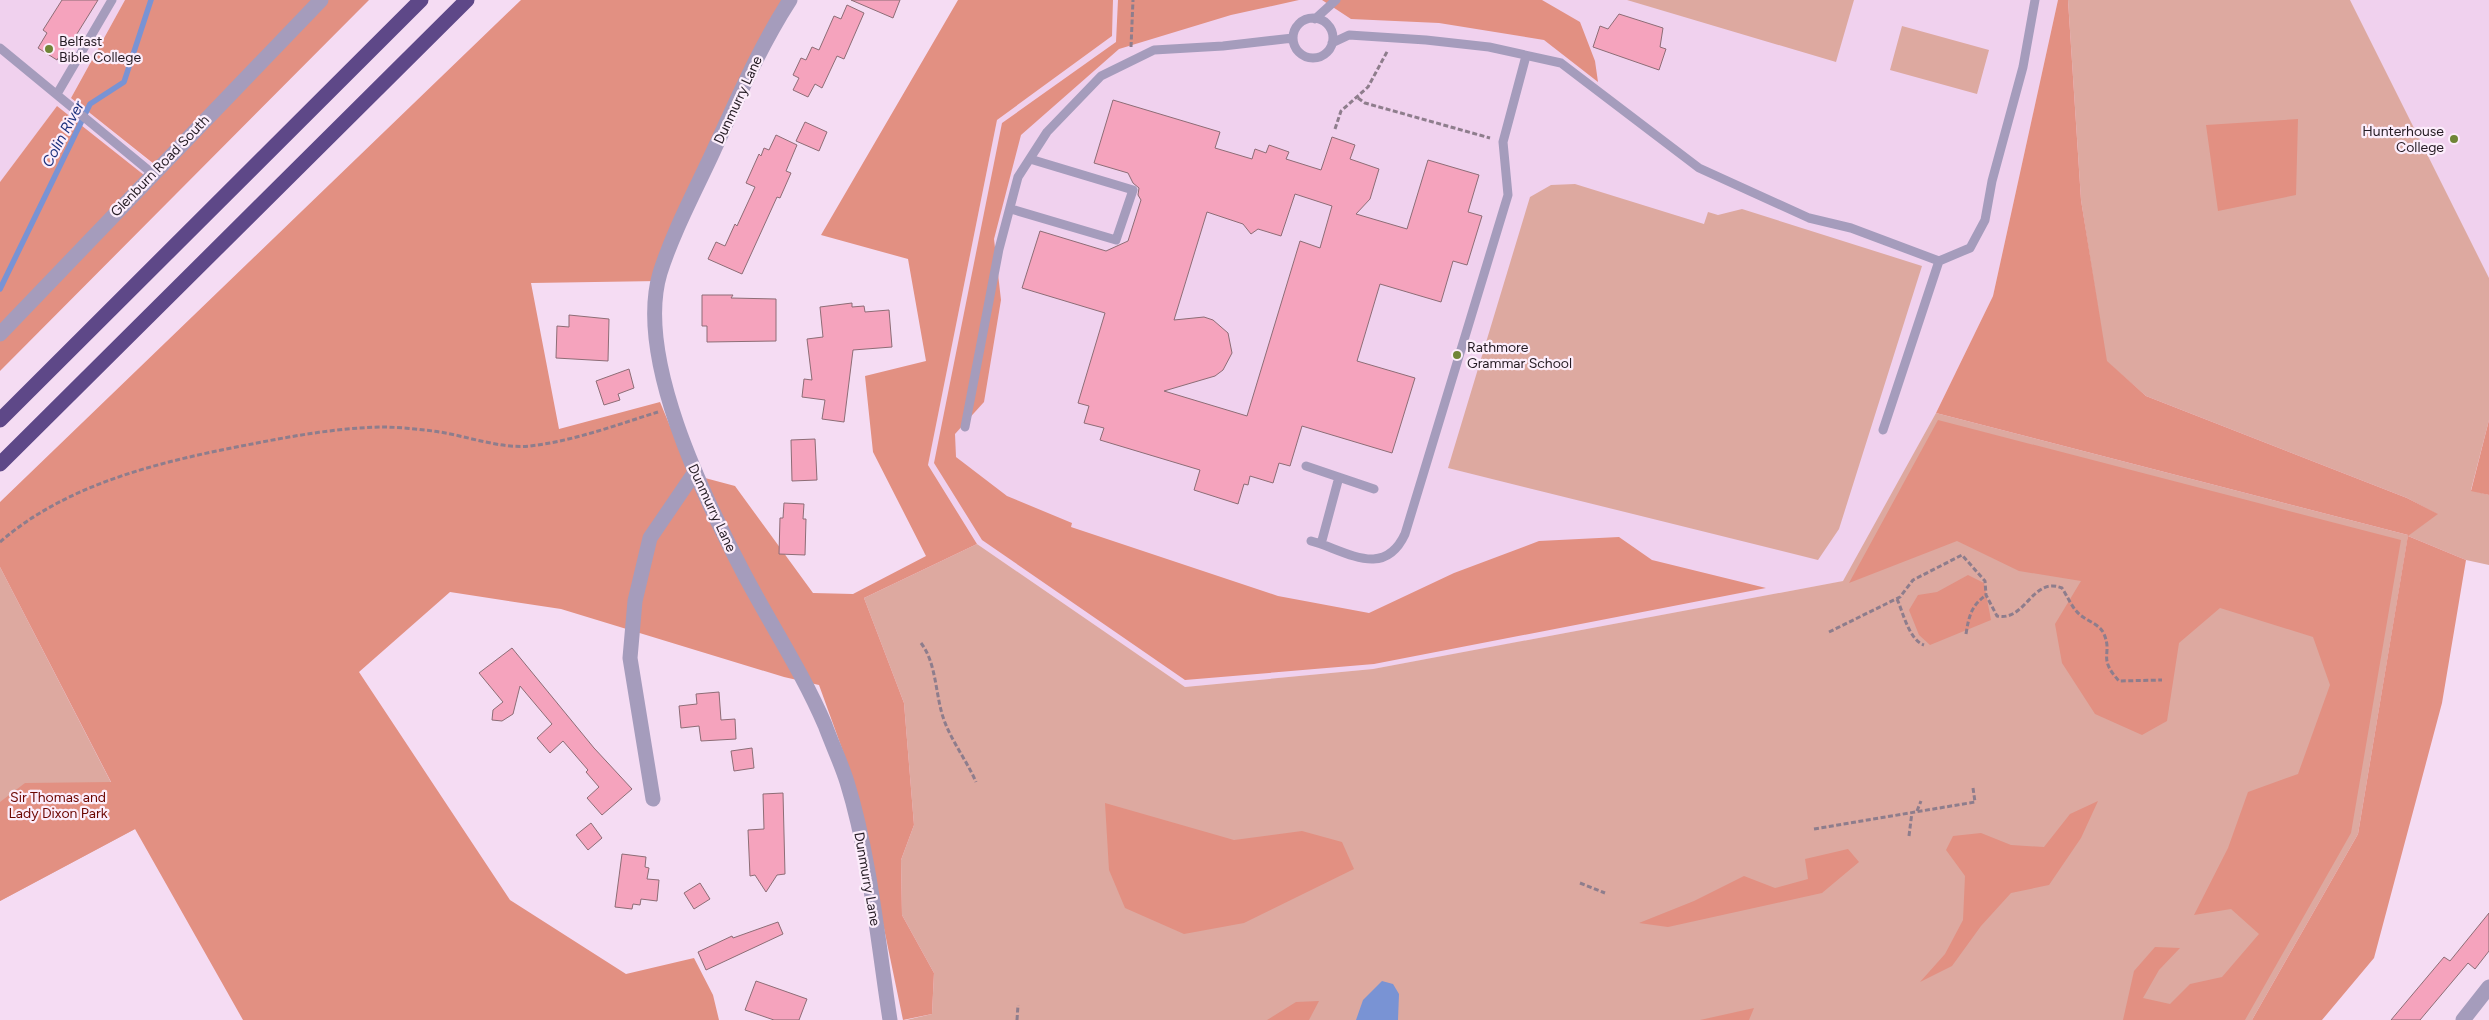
<svg xmlns="http://www.w3.org/2000/svg" width="2489" height="1020" font-family="Figtree,sans-serif">
  <style>
    .built { fill: #f0d1ee }
    .green { fill: #dda9a0 }
    .forest { fill: #e29082 }
    .water { fill: #7993d4 }
    .lines { fill: none; stroke-linecap: round; stroke-linejoin: round }
    .stream { stroke: #7993d4; stroke-width: 5.5 }
    .building { fill: #f5a3bd; stroke: #8d6d76; fill-rule: evenodd }
    .path { stroke: #8e7d8c; stroke-width: 3; stroke-dasharray: 5 2.5; stroke-linecap: butt }
    .service { stroke: #a59cbc; stroke-width: 9 }
    .minor { stroke: #a59cbc; stroke-width: 15 }
    .tertiary { stroke: #a59cbc; stroke-width: 15 }
    .motorway { stroke: #5e4888; stroke-width: 15 }
    .poi-dot { fill: #6f8536; stroke: #fcedfb; stroke-width: 2 }
    .labels { text-anchor: middle; dominant-baseline: central; stroke-width: 4.5; stroke-linejoin: round; paint-order: stroke }
    .poi-label { font-size: 14px; fill: #241b23; stroke: #fcedfb; text-anchor: start }
    .street-label { font-size: 14px; fill: #241b23; stroke: #fcedfb }
    .park-label { font-size: 14px; fill: #6b0600; stroke: #fcedfb }
    .water-label { font-size: 15px; font-style: italic; fill: #1c327e; stroke: #fcedfb }
  </style>
  <rect width="100%" height="100%" fill="#f5dcf3"/>
  <path class="built" d="M0,0H125L71,98L154,165L144,175L57,106L0,182Z
    M1113,0H2058L1993,296L1936,413L1844,581L1373,669L1185,687L977,544L928,465L997,120L1112,36Z
    M2350,0H2489V278Z"/>
  <path class="green" d="M1627,0H1854L1836,62Z
    M2068,0H2350L2489,278V420L2471,490L2489,495V565L2466,560L2408,536L2358,834L2252,1020H906L932,1014L934,973L902,915L901,860L914,825L904,703L864,598L977,544L1185,687L1373,669L1843,581L1936,413L2408,535L2437,514L2407,498L2146,396L2106,361L2081,200Z
    M1902,26L1989,50L1977,94L1890,70Z
    M1575,184L1704,224L1708,212L1718,215L1742,209L1922,266L1839,529L1818,560L1448,468L1530,197L1551,185Z
    M0,567L135,829L0,901Z"/>
  <path class="forest" d="M125,0H369L0,371V182L57,106L144,175L154,164L71,98Z
    M521,0H790L659,281L531,283L559,429L660,402L690,474L735,486L813,593L853,594L926,556L873,452L865,376L926,361L908,259L821,235L958,0H1113L1112,36L997,120L928,465L977,544L864,598L904,703L914,825L901,860L902,915L934,973L932,1014L903,1020L853,779L819,685L784,677L561,609L450,592L359,672L510,900L626,974L694,958L713,995L719,1020H243L135,829L0,901V802L25,783L111,782L0,567V502Z
    M1118,0H1299L1231,15L1119,49L1021,135L994,239L1001,300L984,402L955,434L956,457L1007,496L1072,523L1071,527L1278,596L1369,613L1454,573L1539,541L1619,537L1652,560L1766,588L1374,664L1185,680L982,540L934,463L1002,123L1116,42Z
    M1322,0H1542L1580,22L1595,61L1598,82L1544,40L1439,23L1351,19Z
    M2058,0H2068L2081,200L2107,361L2146,396L2407,498L2438,514L2408,536L2466,560L2442,703L2374,958L2322,1020H2252L2358,834L2408,535L1936,413L1993,296Z
    M2298,119L2296,195L2218,211L2206,125Z
    M1938,420L2401,540L2351,833L2245,1020H2123L2134,971L2155,947L2180,948L2159,970L2143,998L2170,1004L2190,984L2222,977L2259,934L2231,909L2194,915L2228,848L2248,792L2298,774L2330,685L2313,637L2220,608L2179,643L2167,721L2142,735L2095,714L2062,663L2055,624L2081,581L2019,571L1957,541L1849,583Z
    M2489,420V495L2471,491Z
    M1968,575L1984,583L1991,620L1930,645L1919,635L1909,610L1918,595L1937,592Z
    M2098,801L2081,838L2049,885L2011,893L1981,926L1952,966L1920,982L1945,954L1963,920L1965,876L1946,850L1953,836L1981,833L2011,845L2044,847L2070,814Z
    M1105,803L1234,840L1302,831L1342,842L1354,869L1244,923L1184,934L1125,908L1109,870Z
    M1848,849L1859,862L1822,893L1668,927L1639,923L1694,901L1744,876L1775,888L1808,879L1805,859Z
    M1319,1001L1309,1020H1267L1296,1002Z
    M1754,1008L1749,1020H1700Z"/>
  <path class="water" d="M1382,981L1393,984L1399,994L1398,1020H1356L1363,1000Z"/>
  <g class="lines">
    <path class="stream" d="M0,289L90,104L124,82L151,0"/>
  </g>
  <path class="building" d="M62,0H98L70,45L67,43L57,60L38,48L47,33L43,30Z
    M851,0H900L893,18Z
    M847,5L864,13L844,59L837,56L822,88L815,84L808,97L793,90L799,78L793,75L801,58L806,60L812,47L819,50L834,16L841,19Z
    M1619,14L1663,28L1660,47L1666,49L1659,70L1593,47L1600,26L1608,29Z
    M1113,100L1220,132L1215,148L1252,159L1255,149L1266,153L1269,145L1289,152L1286,159L1321,170L1332,137L1355,145L1350,159L1379,169L1370,199L1356,214L1407,229L1428,160L1479,175L1468,212L1482,216L1467,265L1453,261L1441,302L1380,284L1357,361L1415,378L1392,453L1302,426L1290,466L1279,463L1273,483L1250,476L1248,485L1244,484L1238,504L1194,490L1200,470L1100,440L1104,428L1084,423L1089,406L1078,403L1105,313L1022,288L1040,231L1106,251L1128,241L1141,200L1138,195L1139,188L1133,183L1128,173L1094,163ZM1295,194L1332,206L1320,248L1300,241L1247,416L1164,391L1215,376L1223,370L1232,353L1228,333L1213,320L1204,317L1174,320L1207,212L1243,224L1251,234L1258,229L1281,236Z
    M805,122L827,132L819,151L796,141Z
    M776,135L797,145L786,171L791,173L780,198L777,197L742,274L708,259L716,242L725,246L735,224L737,226L755,187L746,183L759,154L761,156L764,148L769,150Z
    M702,295H733L731,298L776,299V341L707,342V326H702Z
    M852,303V307L864,306L865,312L889,310L892,347L853,350L844,422L822,419L825,400L802,397L804,379L812,380L807,339L823,337L820,307Z
    M569,315L609,319L608,361L556,358L557,326L569,327Z
    M629,369L634,388L618,394L620,400L604,405L596,381Z
    M815,439L817,480L792,481L791,440Z
    M784,503L804,504L803,519H806L805,555L779,554L780,518H783Z
    M512,648L594,748L632,789L602,815L587,798L599,787L586,772L588,770L563,741L550,753L537,738L552,724L520,686L513,714L502,721L492,720L493,710L503,702L479,673Z
    M719,692L721,720L735,719L736,739L701,741L699,726L681,728L679,706L697,704L696,694Z
    M752,748L754,768L734,771L731,751Z
    M783,793L785,874L777,875L766,892L755,875L750,876L748,830L764,829L763,794Z
    M591,823L602,838L588,850L576,835Z
    M622,854L646,857L645,867L649,868L647,879L659,880L657,901L641,899L640,905L633,904L632,909L615,907Z
    M700,883L710,899L694,909L684,893Z
    M2489,913V951L2475,969L2468,963L2420,1020H2391L2444,957L2450,961Z
    M778,922L783,934L706,970L698,952L732,936L733,938Z
    M756,981L807,999L799,1020H774L745,1010Z"/>
  <g class="lines">
    <path class="path" d="M1131,47L1133,0
      M1358,98L1365,103L1490,138
      M1335,129L1341,111L1368,87L1388,50
      M0,542C70,481 168,460 257,443C298,435 339,428 381,427C398,427 416,429 433,431C465,435 498,449 530,446C574,441 616,425 658,412
      M1897,599C1903,612 1909,640 1924,645
      M1829,632L1900,597L1913,580L1962,555L1985,581L1986,595L1997,616C2026,622 2032,576 2062,588C2068,597 2073,611 2083,617C2090,622 2100,625 2104,634C2113,655 2097,657 2119,681L2162,680
      M1966,634C1969,616 1971,606 1986,595
      M921,643C937,664 935,695 944,720C952,742 967,761 976,782
      M1917,811L1921,801
      M1814,829L1975,802L1973,788
      M1909,836L1912,812
      M1580,883L1605,893
      M1017,1020L1018,1005"/>
    <path class="service" d="M1293 38a20 20 0 1 1 40 0a20 20 0 1 1-40 0Z
      M1315,19L1336,0
      M1332,43L1349,35L1426,40L1489,47L1561,63L1699,168L1809,218L1851,228L1939,261L1970,248L1985,220L1992,181L2023,67L2035,0
      M0,48L153,174
      M57,94L112,0
      M1011,209L1116,240L1133,190L1030,159
      M965,427L999,249L1018,177L1047,132L1101,76L1154,50L1223,46L1293,38
      M1883,430L1939,261
      M1306,466L1374,489
      M1339,477L1321,544C1354,556 1386,575 1405,534L1508,195L1503,142L1526,56
      M1311,541L1321,544"/>
    <path class="minor" d="M0,334L321,0
      M653,799L630,658L635,601L650,538L695,472
      M2463,1020L2489,987"/>
    <path class="tertiary" d="M790,0C759,48 737,100 713,152C695,191 673,232 660,273C635,357 703,495 742,570C769,622 802,671 825,725C832,744 841,763 847,782C870,856 878,943 890,1020"/>
    <path class="motorway" d="M0,420L421,0
      M0,464L467,0"/>
  </g>
  <g class="poi-dot">
    <circle cx="49" cy="49" r="5"/>
    <circle cx="2454" cy="139" r="5"/>
    <circle cx="1457" cy="355" r="5"/>
  </g>
  <g class="labels">
    <g class="poi-label">
      <text x="59" y="41">Belfast<tspan x="59" dy="16">Bible College</tspan></text>
      <text x="2444" y="131" text-anchor="end">Hunterhouse<tspan x="2444" dy="16">College</tspan></text>
      <text x="1467" y="347">Rathmore<tspan x="1467" dy="16">Grammar School</tspan></text>
    </g>
    <g class="street-label">
      <text transform="translate(738 100) rotate(-65)">Dunmurry Lane</text>
      <text transform="translate(160 166) rotate(-46)">Glenburn Road South</text>
      <text transform="translate(712 508) rotate(65)">Dunmurry Lane</text>
      <text transform="translate(867 879) rotate(80)">Dunmurry Lane</text>
    </g>
    <g class="park-label">
      <text x="58" y="797">Sir Thomas and<tspan x="58" dy="16">Lady Dixon Park</tspan></text>
    </g>
    <g class="water-label">
      <text transform="translate(63 134) rotate(-62)">Colin River</text>
    </g>
  </g>
</svg>
